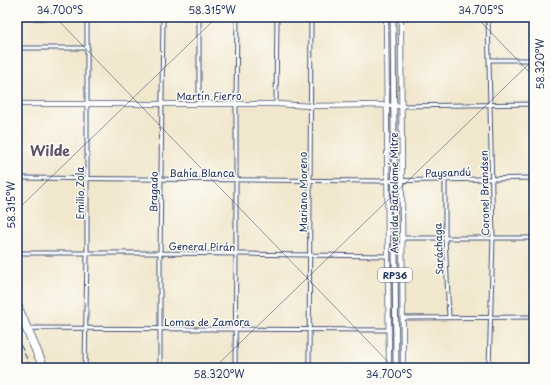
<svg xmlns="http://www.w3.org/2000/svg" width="551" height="385" font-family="'Playpen Sans',sans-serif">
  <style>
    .park { fill: url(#park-tufts); stroke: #55867c }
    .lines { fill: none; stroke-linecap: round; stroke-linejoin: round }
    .street-casing { stroke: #3b4b6f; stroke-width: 5 }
    .secondary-casing { stroke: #3b4b6f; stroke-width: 6 }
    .primary-casing { stroke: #3b4b6f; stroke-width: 7 }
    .street { stroke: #fff; stroke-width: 3 }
    .secondary { stroke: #fff; stroke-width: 4.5 }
    .primary { stroke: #fff; stroke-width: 5 }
    .rail { stroke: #1b2f5e; stroke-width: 1; stroke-dasharray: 6 3; stroke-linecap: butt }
    .ticks { fill: none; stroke: #1b2f5e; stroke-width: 1; stroke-opacity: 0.45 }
    .labels { text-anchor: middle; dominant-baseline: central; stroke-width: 3; stroke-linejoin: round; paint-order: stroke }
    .shield { fill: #fdfcf7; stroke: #5f6c8c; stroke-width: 1 }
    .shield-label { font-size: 9px; font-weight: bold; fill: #1b2f5e }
    .street-label { font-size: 10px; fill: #1b2f5e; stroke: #fdfcf7 }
    .district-label { font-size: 14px; font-weight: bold; fill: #5f5266; stroke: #fdfcf7 }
    .neatline { fill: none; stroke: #1b2f5e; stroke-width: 1.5 }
    .ticks-label { font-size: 10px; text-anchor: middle; fill: #1b2f5e }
  </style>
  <defs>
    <pattern id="park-tufts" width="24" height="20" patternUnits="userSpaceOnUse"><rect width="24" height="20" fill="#8fdd9b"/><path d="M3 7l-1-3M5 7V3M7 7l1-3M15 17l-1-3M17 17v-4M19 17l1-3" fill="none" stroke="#7bbe88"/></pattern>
  </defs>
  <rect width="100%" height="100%" fill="#fdfcf7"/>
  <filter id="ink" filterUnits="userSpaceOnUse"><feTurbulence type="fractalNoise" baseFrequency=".025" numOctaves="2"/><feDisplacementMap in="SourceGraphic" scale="8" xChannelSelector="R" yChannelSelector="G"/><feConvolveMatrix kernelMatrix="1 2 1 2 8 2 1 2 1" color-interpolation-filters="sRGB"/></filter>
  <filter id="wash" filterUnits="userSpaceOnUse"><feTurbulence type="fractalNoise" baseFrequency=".012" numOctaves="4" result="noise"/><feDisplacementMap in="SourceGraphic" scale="16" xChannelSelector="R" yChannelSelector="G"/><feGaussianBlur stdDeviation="0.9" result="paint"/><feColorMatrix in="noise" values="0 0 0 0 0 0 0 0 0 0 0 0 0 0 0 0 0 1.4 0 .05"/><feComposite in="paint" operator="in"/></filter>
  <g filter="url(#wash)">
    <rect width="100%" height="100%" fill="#f1e7cd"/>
    <path class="park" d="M389,186H391L394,368H392Z"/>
  </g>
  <g filter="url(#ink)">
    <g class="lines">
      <g class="street-casing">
        <path id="street" d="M488,17L493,238L489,368
          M17,48H88
          M490,60H534
          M199,104V17
          M276,104L277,17
          M402,106L534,104
          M17,178L382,181L534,178
          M445,180V238L449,317
          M402,238H534
          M17,253H160L388,256
          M403,318L534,317
          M29,330L35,328L388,330
          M85,368L87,254V17
          M160,368V253L163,17
          M235,368L236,254V104L237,17
          M309,368C309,251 311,134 311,17"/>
      </g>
      <g class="secondary-casing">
        <path id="secondary" d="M110,17H312
          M386,17L389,368
          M401,17L403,368
          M17,18L75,17
          M17,104H276L311,106L375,105L402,106
          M17,301L46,368
          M17,311L42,368"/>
      </g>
      <g class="primary-casing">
        <path id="primary" d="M393,17L396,368"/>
      </g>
      <use href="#street" class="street"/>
      <use href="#secondary" class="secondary"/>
      <use href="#primary" class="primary"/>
      <path class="rail" d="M17,337L31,368"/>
    </g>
  </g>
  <path class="ticks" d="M55,17L394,368M476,17L534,77M17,210L217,17M214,368L534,59"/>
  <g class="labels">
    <rect class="shield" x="378" y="268" width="34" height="14" rx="3"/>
    <g class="shield-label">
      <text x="395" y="275">RP36</text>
    </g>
    <g class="street-label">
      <text x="209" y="95">Martín Fierro</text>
      <text x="202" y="172">Bahía Blanca</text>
      <text transform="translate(448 172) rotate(-2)">Paysandú</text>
      <text transform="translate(153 192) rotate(-89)">Bragado</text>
      <text transform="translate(302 192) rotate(-90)">Mariano Moreno</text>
      <text transform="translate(79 193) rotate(-90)">Emilio Zola</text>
      <text transform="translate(393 193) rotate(-90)">Avenida Bartolomé Mitre</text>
      <text transform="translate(484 193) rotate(-91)">Coronel Brandsen</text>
      <text transform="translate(202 246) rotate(1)">General Pirán</text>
      <text transform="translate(438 249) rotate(-92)">Saráchaga</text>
      <text x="207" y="321">Lomas de Zamora</text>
    </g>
    <g class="district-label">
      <text x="50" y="150">Wilde</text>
    </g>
  </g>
  <rect width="551" height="385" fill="none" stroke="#fdfcf7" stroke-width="44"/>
  <rect x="22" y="22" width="507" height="341" class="neatline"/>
  <g class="ticks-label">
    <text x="60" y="14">34.700°S</text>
    <text x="212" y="14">58.315°W</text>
    <text x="481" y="14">34.705°S</text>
    <text transform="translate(540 64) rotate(-90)" y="4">58.320°W</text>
    <text transform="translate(11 205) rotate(-90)" y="4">58.315°W</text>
    <text x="219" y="378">58.320°W</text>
    <text x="389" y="378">34.700°S</text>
  </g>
</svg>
